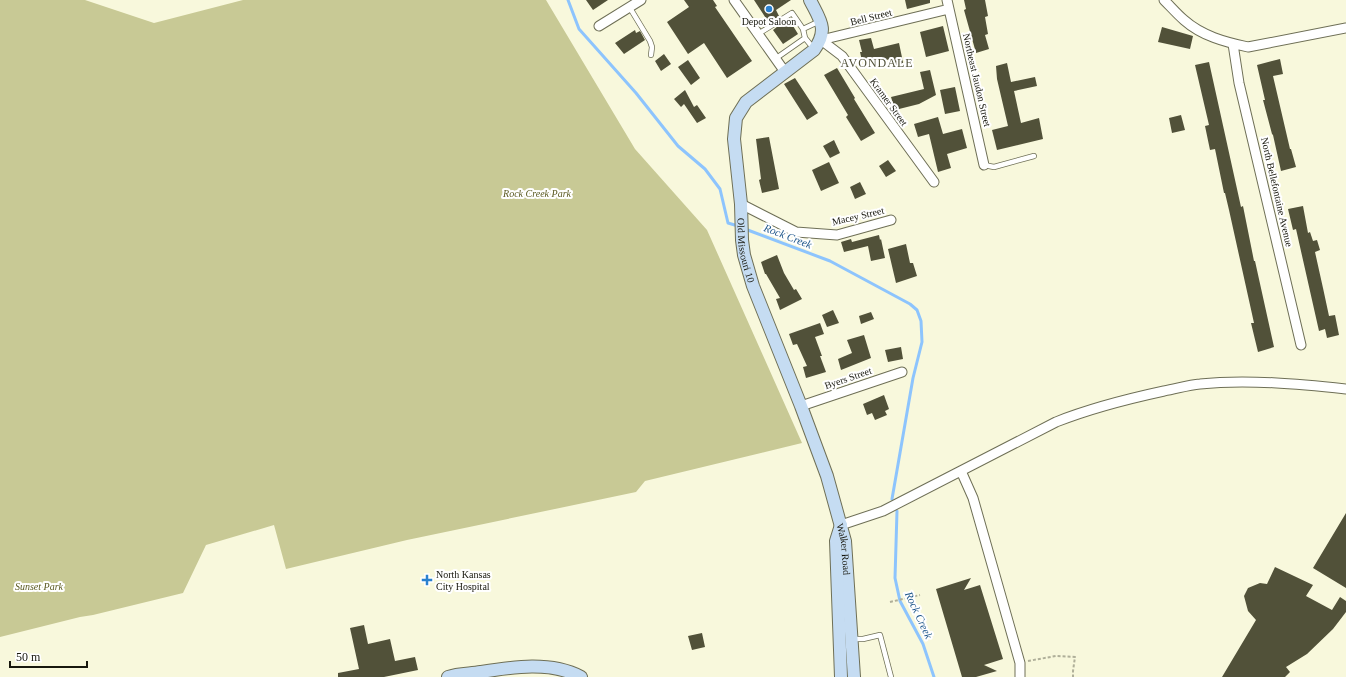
<svg xmlns="http://www.w3.org/2000/svg" width="1346" height="677" font-family="Georgia,serif">
  <style>
    .green { fill: #c8c995 }
    .lines { fill: none; stroke-linecap: round; stroke-linejoin: round }
    .stream { stroke: #8dc4fd; stroke-width: 3 }
    .building { fill: #515139 }
    .lane-casing { stroke: #6e6f56; stroke-width: 6 }
    .street-casing { stroke: #6e6f56; stroke-width: 11 }
    .secondary-casing { stroke: #6e6f56; stroke-width: 14 }
    .path { stroke: #afaf99; stroke-width: 2; stroke-dasharray: 3 2; stroke-linecap: butt }
    .lane { stroke: #fff; stroke-width: 4.5 }
    .street { stroke: #fff; stroke-width: 9 }
    .secondary { stroke: #c5dcf2; stroke-width: 12 }
    .poi-dot { fill: #2a81cf; stroke: #fff; stroke-width: 1.5 }
    .labels { text-anchor: middle; dominant-baseline: central; stroke-width: 4; stroke-linejoin: round; paint-order: stroke }
    .street-label { font-size: 10px; fill: #18180e; stroke: #fff }
    .poi-label { font-size: 10px; fill: #18180e; stroke: #fff }
    .park-label { font-size: 10px; font-style: italic; fill: #5b5a21; stroke: #fff }
    .water-label { font-size: 11px; font-style: italic; fill: #1f578b; stroke: #fff }
    .quarter-label { font-size: 12px; letter-spacing: 1px; fill: #505038; stroke: #fff }
  </style>
  <rect width="100%" height="100%" fill="#f8f8dc"/>
  <path class="green" d="M0,0H85L154,23L243,0H546L635,149L707,230L802,443L645,481L636,492L407,540L286,569L274,525L206,545L183,593L93,615L80,617L0,637Z"/>
  <g class="lines">
    <path class="stream" d="M568,0L579,29L636,93L678,146L705,169L720,189L728,223L738,226
      M745,229L830,261L910,304L917,310L921,321L922,342L913,378L892,499
      M897,511L895,578L900,601L923,644L934,677"/>
  </g>
  <path class="building" d="M586,0H608L593,10Z
    M684,0H713L717,6L715,7L752,61L727,78L704,43L688,54L667,22L689,7Z
    M754,0H791L776,10L779,16L769,23Z
    M905,0H930V3L907,9Z
    M964,0H985L988,16L985,17L988,34L985,35L989,49L976,53L964,10L966,9Z
    M790,21L798,34L783,44L773,30L782,23L783,26Z
    M943,26L949,51L926,57L920,32Z
    M1162,27L1193,36L1190,49L1158,42Z
    M635,30L636,33L640,31L645,40L624,54L615,43Z
    M871,38L874,49L899,43L904,67L893,69L891,59L868,64L867,59L862,61L860,52H862L859,40Z
    M664,54L671,64L661,71L655,61Z
    M1280,59L1283,74L1273,76L1290,149H1291L1296,167L1281,171L1273,135L1272,134L1263,100H1265L1257,65Z
    M688,60L700,78L691,85L678,67Z
    M1209,62L1241,207L1243,206L1254,261H1255L1274,347L1258,352L1251,323H1254L1229,210L1225,193H1224L1215,149L1210,150L1205,126L1209,125L1195,65Z
    M1007,63L1011,82L1035,77L1037,86L1014,91L1021,123L1039,118L1043,139L997,150L992,130L1008,126L997,79L996,66Z
    M837,68L855,98L854,99L875,133L861,141L846,117L848,115L824,75Z
    M930,70L936,95L919,104L895,110L891,97L924,89L920,72Z
    M795,78L818,113L807,120L784,84Z
    M955,87L960,111L945,114L940,90Z
    M685,90L694,107L697,105L706,118L697,123L684,104L681,107L674,99Z
    M1181,115L1185,130L1172,133L1169,118Z
    M938,117L943,134L962,129L967,148L947,154L951,168L938,172L929,134L918,137L914,124Z
    M769,137L779,189L762,193L759,180L761,179L756,139Z
    M834,140L840,153L830,158L823,146Z
    M888,160L896,171L886,177L879,166Z
    M829,162L839,183L821,191L812,170Z
    M860,182L866,194L855,199L850,187Z
    M1303,206L1308,233L1310,232L1313,241L1317,240L1320,250L1315,252L1323,288L1329,316L1335,315L1339,335L1327,338L1325,329L1319,331L1296,229L1293,230L1288,209Z
    M879,235L880,240L881,239L885,258L871,261L868,246L844,252L841,242L851,239L852,242Z
    M906,244L910,263H913L917,276L896,283L888,249Z
    M777,255L784,273L794,290L796,289L802,299L780,310L776,299L780,298L766,274H765L761,262Z
    M833,310L839,323L827,327L822,315Z
    M871,312L874,319L861,324L859,316Z
    M820,323L824,334L815,337L822,356H820L826,372L806,378L803,367L807,366L797,344L793,345L789,334Z
    M864,335L871,358L841,370L838,359L852,353L847,340Z
    M901,347L903,359L888,362L885,350Z
    M884,395L889,409L885,411L887,415L875,420L872,413L867,415L863,404Z
    M1346,513V588L1313,568Z
    M1275,567L1313,585L1306,596L1332,610L1340,597L1346,601V612L1333,629L1307,654L1286,667L1290,672L1285,677H1222L1256,620L1248,611L1244,596L1248,588L1260,583L1267,584Z
    M971,578L964,590L980,585L1003,659L984,665L997,671L976,677H962L936,589Z
    M364,625L368,644L390,639L395,661L415,657L418,670L384,677H338V673L359,669L350,628Z
    M702,633L705,647L692,650L688,636Z"/>
  <g class="lines">
    <g class="lane-casing">
      <path id="lane" d="M630,8L650,41L652,47L651,55
        M758,34L792,13L803,29L820,21
        M805,38L814,49
        M775,59L805,38L803,29
        M984,165L994,167L1034,156
        M853,639H863L880,635L891,677"/>
    </g>
    <g class="street-casing">
      <path id="street" d="M734,0L785,72
        M947,0L984,165
        M1164,0C1171,7 1177,14 1184,20C1202,36 1225,42 1248,47L1346,28
        M599,26L641,0
        M821,40L842,56L934,182
        M821,40L949,9
        M1233,44L1239,83L1301,345
        M741,204L796,232L837,235L891,220
        M801,406L902,372
        M961,471L973,498L1020,663V677
        M841,525L883,511L1056,422C1091,408 1127,399 1164,391C1176,389 1188,385 1200,384C1246,379 1300,384 1346,389"/>
    </g>
    <g class="secondary-casing">
      <g id="secondary">
        <path id="s1" d="M810,0C820,20 829,29 814,50L746,102L736,118L734,139L741,204L742,240L744,255L753,286L801,406L827,476L845,541L854,677"/>
        <path d="M841,525L836,541L841,677"/>
        <path d="M448,677C459,673 470,674 481,672C513,667 551,661 581,677"/>
      </g>
    </g>
    <path class="path" d="M890,602L920,595
      M1028,661L1056,656L1075,657L1073,671V677"/>
    <use href="#lane" class="lane"/>
    <use href="#street" class="street"/>
    <use href="#secondary" class="secondary"/>
  </g>
  <g class="poi-dot">
    <circle cx="769" cy="9" r="4"/>
    <path d="M425 574h4v4h4v4h-4v4h-4v-4h-4v-4h4z"/>
  </g>
  <g class="labels">
    <g class="street-label">
      <text transform="translate(871 17) rotate(-14)">Bell Street</text>
      <text transform="translate(977 80) rotate(77)">Northeast Jaudon Street</text>
      <text transform="translate(889 102) rotate(54)">Kramer Street</text>
      <text transform="translate(1277 192) rotate(77)">North Bellefontaine Avenue</text>
      <text transform="translate(858 216) rotate(-13)">Macey Street</text>
      <text stroke="none"><textPath href="#s1" startOffset="292">Old Missouri 10</textPath></text>
      <text transform="translate(848 378) rotate(-19)">Byers Street</text>
      <text stroke="none"><textPath href="#s1" startOffset="608">Walker Road</textPath></text>
    </g>
    <g class="poi-label">
      <text x="769" y="21">Depot Saloon</text>
      <text x="436" y="574" text-anchor="start">North Kansas<tspan x="436" dy="12">City Hospital</tspan></text>
    </g>
    <g class="park-label">
      <text x="537" y="193">Rock Creek Park</text>
      <text x="39" y="586">Sunset Park</text>
    </g>
    <g class="water-label">
      <text transform="translate(788 236) rotate(21)">Rock Creek</text>
      <text transform="translate(919 615) rotate(65)">Rock Creek</text>
    </g>
    <g class="quarter-label">
      <text x="877" y="63">AVONDALE</text>
    </g>
  </g>
  <path d="M10 661v6h77v-6" fill="none" stroke="#18180e" stroke-width="2"/>
  <text x="16" y="661" font-size="12" fill="#18180e" stroke="#ffffff" stroke-width="3" paint-order="stroke">50 m</text>
</svg>
